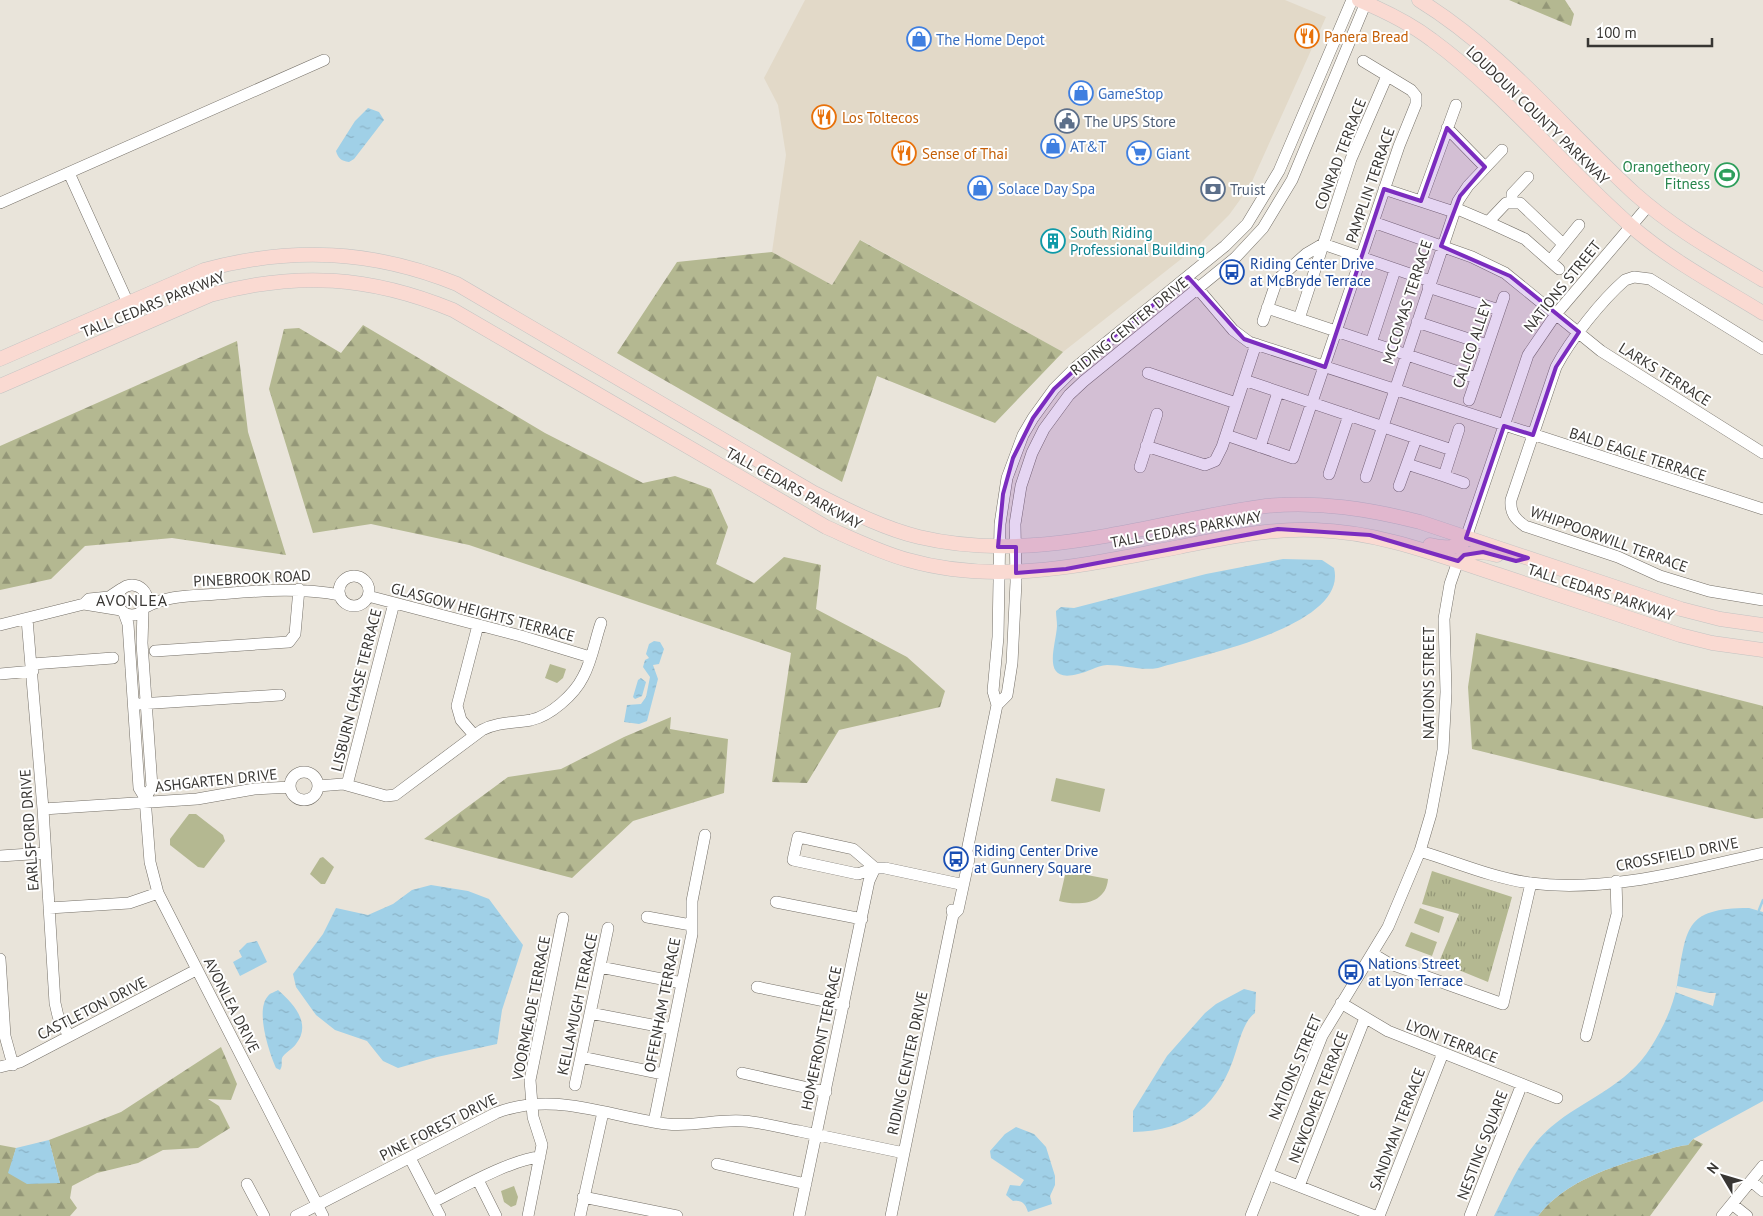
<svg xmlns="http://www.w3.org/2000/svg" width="1763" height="1216" font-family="'PT Sans',sans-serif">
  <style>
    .built { fill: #e2d9c8 }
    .grass { fill: url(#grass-tufts) }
    .forest { fill: url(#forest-firs) }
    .park { fill: #b4b891 }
    .water { fill: url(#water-ripples) }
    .pier { fill: #e9e4da }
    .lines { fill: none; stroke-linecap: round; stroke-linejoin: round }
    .stream { stroke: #a0d0e7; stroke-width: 2.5 }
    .minor-casing { stroke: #757068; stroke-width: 12 }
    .major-casing { stroke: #c3c3c2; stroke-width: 15 }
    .minor { stroke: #fff; stroke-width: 11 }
    .major { stroke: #fadad2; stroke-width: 14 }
    .marked { fill: #7b2cbf; fill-opacity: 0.2; stroke: #7b2cbf; stroke-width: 4; stroke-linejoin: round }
    .labels { text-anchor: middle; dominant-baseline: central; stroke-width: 4; stroke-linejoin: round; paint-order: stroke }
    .food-label { font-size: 15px; fill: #c56008; stroke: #fff; text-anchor: start }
    .shop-label { font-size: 15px; fill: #366cbe; stroke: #fff; text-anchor: start }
    .street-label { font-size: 15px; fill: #383633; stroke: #fff }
    .service-label { font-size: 15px; fill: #4e5e75; stroke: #fff; text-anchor: start }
    .leisure-label { font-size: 15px; fill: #27864d; stroke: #fff; text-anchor: end }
    .culture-label { font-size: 15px; fill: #0d838f; stroke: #fff; text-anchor: start }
    .transit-label { font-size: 15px; fill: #164399; stroke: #fff; text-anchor: start }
    .neighbourhood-label { font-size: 16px; letter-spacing: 1px; fill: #383633; stroke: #fff }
  </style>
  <defs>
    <pattern id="grass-tufts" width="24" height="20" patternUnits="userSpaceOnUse" patternTransform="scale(1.25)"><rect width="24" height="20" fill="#b4b891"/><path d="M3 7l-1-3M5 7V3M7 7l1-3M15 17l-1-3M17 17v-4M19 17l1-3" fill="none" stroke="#939677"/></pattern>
    <pattern id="forest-firs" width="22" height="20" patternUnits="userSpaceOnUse" patternTransform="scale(1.25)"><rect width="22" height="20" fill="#b4b891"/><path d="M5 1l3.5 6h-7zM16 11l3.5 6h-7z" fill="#939677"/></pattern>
    <pattern id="water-ripples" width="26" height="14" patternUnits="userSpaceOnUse" patternTransform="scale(1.25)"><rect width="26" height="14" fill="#a0d0e7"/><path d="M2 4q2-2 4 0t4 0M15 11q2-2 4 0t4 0" fill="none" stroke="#8bb3c7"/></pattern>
  </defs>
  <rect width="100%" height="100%" fill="#e9e4da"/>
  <path class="built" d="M805,0H1285L1326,17L1250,186L1229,215L1199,245L1063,352L861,240L832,285L772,252L786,155L778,105L764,78Z"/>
  <path class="grass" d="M1432,871L1512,897L1488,982L1439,962L1459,914L1422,904Z"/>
  <path class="forest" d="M1509,0H1565L1574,14L1571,26Z
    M860,240L1063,352L995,423L877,376L842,482L617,353L677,262L772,252L832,285Z
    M363,325L545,433L643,483L675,476L711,489L728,527L716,564L754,583L784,557L821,565L816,609L907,657L945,691L940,707L839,730L807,783L772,782L791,653L469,545L371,524L313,533L269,389L284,329L299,328L341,353Z
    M237,341L248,432L286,555L172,538L85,546L51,579L0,590V446Z
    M1476,633L1763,706V818L1756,819L1472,749L1468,687Z
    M671,717L670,729L728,739L724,793L633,821L572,878L424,839L508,777L561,769L624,737Z
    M221,1047L237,1084L231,1100L208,1099L219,1106L230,1128L198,1148L163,1150L138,1163L97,1173L72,1186L70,1198L77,1208L70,1216H0V1145L16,1148L9,1173L60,1183L49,1140L121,1112Z
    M1693,1139L1703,1144L1650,1216H1538C1565,1181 1611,1167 1651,1155C1664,1151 1675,1146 1688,1145Z"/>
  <path class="park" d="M550,664L566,669L563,678L557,683L545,678Z
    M1056,778L1105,789L1100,812L1051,801Z
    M189,814H196L223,835L225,841L204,868L198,867L170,845V839Z
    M323,857L334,867L325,884H321L310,874L320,858Z
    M1066,871L1108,879C1106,905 1078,906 1059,901Z
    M1420,908L1444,917L1439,933L1414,923Z
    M1411,932L1437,942L1432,956L1405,946Z
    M514,1186L518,1197L516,1205L511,1207L504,1202L501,1191Z"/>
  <path class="water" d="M368,108L379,112L384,120L354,159L349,162C341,161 338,158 336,151L355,121Z
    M1283,559L1322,560L1334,568C1349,627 1197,656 1158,668C1140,671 1125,665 1107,665C1096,666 1088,672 1078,674C1040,684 1056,646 1057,626C1057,621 1056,616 1056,611L1061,607L1074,608L1206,574Z
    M654,641L660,642L664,649L659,664L653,665L658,679L647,721L639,724L624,722L627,705L641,704L646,697L650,677L643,667L645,660L649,658L646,654L649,644Z
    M641,678L646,682L642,696L635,699L633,697L638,680Z
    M431,885L468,891L489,899L523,945L502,1010L497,1044L437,1057L398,1068L383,1061L367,1041L335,1030L316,1015L296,987L293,974L323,934L336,908L368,915L393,904L412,890Z
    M1749,908L1763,912V1101L1693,1139L1688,1145C1675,1146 1664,1151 1651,1155C1611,1167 1565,1181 1538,1216H1494C1510,1185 1524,1150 1551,1127C1584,1099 1627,1086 1651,1047C1663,1028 1673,1007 1677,985C1687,929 1683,908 1749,908Z
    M257,941L267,962L240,976L233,962L242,957L239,951L247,943Z
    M1244,989L1256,992L1255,1013C1244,1021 1240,1039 1236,1051C1220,1104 1189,1131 1133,1132V1111L1167,1056L1205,1013L1216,1004Z
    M278,990C294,1004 312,1024 296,1044C293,1049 284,1053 282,1058C281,1063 283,1065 280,1070L276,1068C269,1052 255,1010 268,996C270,993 275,992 278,990Z
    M1016,1127L1034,1134L1046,1147L1055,1176V1185L1050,1196L1052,1204L1028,1212C1025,1203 1022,1200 1013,1201L1006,1195L1010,1185L1020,1186L1024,1180L991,1158L990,1151L1005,1134Z
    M49,1140L60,1183L27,1184L8,1173L16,1148Z"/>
  <path class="pier" d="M1677,986L1709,993H1716L1713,1006L1675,992Z"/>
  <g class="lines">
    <path class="stream" d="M1759,910L1763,900"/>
    <g class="minor-casing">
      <path id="minor" d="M1447,128L1485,167
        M69,173L138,325
        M1384,189L1454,212
        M1421,201L1456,105
        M1512,201V194L1528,177
        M0,203L324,60
        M1455,208L1488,222L1506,203H1520L1563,244
        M1373,222L1472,257L1505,273L1601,351L1763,453
        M1488,222L1525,239L1559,269
        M1550,261L1579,225
        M1194,284L1233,330L1249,342L1763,509
        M1428,287L1499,310
        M1267,308L1476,378
        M1299,319L1351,159L1387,76
        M1263,321L1277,280L1306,254L1323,244L1430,281
        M1417,322L1487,345
        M1371,343L1395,270
        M1763,349L1650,279L1634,277L1625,280C1602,300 1570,340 1556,367L1511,500C1510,513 1515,519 1525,526L1618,557L1660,576L1709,591L1763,600
        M1148,373L1236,403
        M1244,380L1452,450
        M1469,400L1504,297
        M1459,429L1444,476L1464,483
        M1226,435L1293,458L1399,146L1416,104V96L1411,90L1363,61
        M1146,446L1205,465L1215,461L1222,447L1256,344
        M1260,447L1278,392
        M1407,464L1444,476
        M1140,467L1157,414
        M1329,474L1349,415
        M1366,477L1458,201L1468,186L1502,150
        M1399,486L1416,439
        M1466,538L1528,355L1556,314L1649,205
        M339 591a15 15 0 1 1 30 0a15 15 0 1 1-30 0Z
        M117 600a15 15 0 1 1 30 0a15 15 0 1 1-30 0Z
        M368,596L521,636L590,657
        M84,604L89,599L109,597L121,589
        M146,607C167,595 192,596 217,594C259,591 298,587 340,595
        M143,611L142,643L152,787L145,798
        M124,613L128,624L139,788L145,798L150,862L158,893L323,1216
        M27,619L43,809L55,1003L58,1016L69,1036
        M0,625L84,604L121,610
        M155,651L289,642L295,634L299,589
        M32,664L113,658
        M0,674L33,671
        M139,704L280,695
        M997,705L1007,695L1012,663L1016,582L1015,524L1021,486L1032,453L1044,429L1069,395L1084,381L1235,258L1263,228L1292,180L1367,0
        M474,735L461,720L457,706L478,625
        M290 786a14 14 0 1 1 28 0a14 14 0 1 1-28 0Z
        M347,785L394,603
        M318,786L343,784L386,796L395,795L482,730C497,722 514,723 531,720C550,716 574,695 583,677C592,661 595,640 601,623
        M43,809L197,799L254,789L290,787
        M1420,851C1456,862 1493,878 1530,883C1608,893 1688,870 1763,853
        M0,856L45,853
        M875,868L853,849L798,837L793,860L858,874L875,868H885L960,884
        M776,902L862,919
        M49,908L129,903L158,893
        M953,915L958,910L969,859L967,851L997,705L993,691L998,637L1000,524L1007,478L1023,435L1033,418L1054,389L1075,368L1225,246L1247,224L1279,171L1352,0
        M647,917L691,925
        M1373,954L1388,963L1503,1004L1531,883
        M0,959L5,1036L13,1065
        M600,967L682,983
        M757,987L844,1005
        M1341,1003L1388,1031L1557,1098
        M590,1013L673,1029
        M1586,1036L1617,914L1616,881
        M581,1057L663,1074
        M0,1067L20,1062L196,970
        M742,1073L826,1092
        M575,1085L608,928
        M654,1122L692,934V901L705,835
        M410,1158L440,1216
        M717,1164L806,1184
        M1268,1174L1375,1216
        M478,1180L496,1216
        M1751,1181L1763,1191
        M247,1184L264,1216
        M1299,1186L1365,1018
        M583,1197L677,1216
        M433,1202C459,1189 512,1159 540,1157
        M1732,1204L1747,1216
        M296,1216L496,1113C553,1090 609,1117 667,1124C693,1127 718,1119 743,1121C762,1122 781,1128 799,1131C834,1138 869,1146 904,1153
        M528,1216L542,1145L533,1117L530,1080L563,918
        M580,1216L603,1112
        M799,1216L869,881L875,868
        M891,1216L953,915L952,910
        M1251,1216L1322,1036L1388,927L1420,851L1431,814L1443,750L1446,692L1444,619L1450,584L1458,561
        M1379,1216L1443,1053
        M1470,1216L1522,1084
        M1722,1216L1763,1166"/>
    </g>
    <g class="major-casing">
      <path id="major" d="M1359,0C1385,11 1410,23 1432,40C1503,92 1564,167 1631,226C1670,260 1719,286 1763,313
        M1419,0C1502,51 1563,128 1634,193C1673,228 1718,253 1763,280
        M0,359L204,270C292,246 373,250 457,284L814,493C848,510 882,528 919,537C1037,565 1150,522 1266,506C1319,501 1369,509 1420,522L1681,609L1720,619L1763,625
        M0,386L210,295C297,271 370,276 453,310L826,527C853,539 879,552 908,560C999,586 1088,564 1179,547C1225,538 1269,528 1315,530C1380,532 1438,555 1499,575C1559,595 1620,615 1680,635L1712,643L1763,650
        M1430,545C1441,548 1460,550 1466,538
        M1458,561C1469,550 1483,551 1497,555"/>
    </g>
    <use href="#minor" class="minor"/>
    <use href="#major" class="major"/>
  </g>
  <path class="marked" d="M1447,128L1485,167L1460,196L1441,246L1510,276L1579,332L1556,367L1533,435L1504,426L1466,538L1528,558L1516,561L1483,552L1464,555L1458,561L1370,535L1278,529L1066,569L1016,573V547H998L1003,494L1013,458L1033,418L1054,389L1093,353L1188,277L1244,339L1325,367L1384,189L1421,201Z"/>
  <defs>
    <g id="restaurant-ring" transform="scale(1.25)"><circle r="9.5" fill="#fff" stroke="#e8710a" stroke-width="1.5"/><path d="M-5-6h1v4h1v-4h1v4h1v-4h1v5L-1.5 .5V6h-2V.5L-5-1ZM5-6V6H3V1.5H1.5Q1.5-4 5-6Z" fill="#e8710a"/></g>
    <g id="shop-ring" transform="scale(1.25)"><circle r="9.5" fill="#fff" stroke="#3f7fe0" stroke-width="1.5"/><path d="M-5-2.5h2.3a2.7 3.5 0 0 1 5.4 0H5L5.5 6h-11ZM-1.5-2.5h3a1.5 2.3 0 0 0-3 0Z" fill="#3f7fe0"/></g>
    <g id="civic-ring" transform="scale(1.25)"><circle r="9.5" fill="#fff" stroke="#5c6f8a" stroke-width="1.5"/><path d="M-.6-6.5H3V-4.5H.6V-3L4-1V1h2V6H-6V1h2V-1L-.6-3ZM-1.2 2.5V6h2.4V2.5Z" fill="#5c6f8a"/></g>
    <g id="supermarket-ring" transform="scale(1.25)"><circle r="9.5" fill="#fff" stroke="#3f7fe0" stroke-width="1.5"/><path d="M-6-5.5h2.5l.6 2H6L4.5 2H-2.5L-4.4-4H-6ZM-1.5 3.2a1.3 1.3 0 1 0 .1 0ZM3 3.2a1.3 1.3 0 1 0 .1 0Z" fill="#3f7fe0"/></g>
    <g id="stadium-ring" transform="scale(1.25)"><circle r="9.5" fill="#fff" stroke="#2e9e5b" stroke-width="1.5"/><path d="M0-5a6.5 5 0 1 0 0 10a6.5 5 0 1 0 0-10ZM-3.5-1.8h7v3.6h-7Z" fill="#2e9e5b"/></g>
    <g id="bank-ring" transform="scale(1.25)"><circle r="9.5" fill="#fff" stroke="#5c6f8a" stroke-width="1.5"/><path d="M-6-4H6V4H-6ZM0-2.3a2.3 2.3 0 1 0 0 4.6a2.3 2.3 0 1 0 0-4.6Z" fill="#5c6f8a"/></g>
    <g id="building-ring" transform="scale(1.25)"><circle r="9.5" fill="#fff" stroke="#0f9aa8" stroke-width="1.5"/><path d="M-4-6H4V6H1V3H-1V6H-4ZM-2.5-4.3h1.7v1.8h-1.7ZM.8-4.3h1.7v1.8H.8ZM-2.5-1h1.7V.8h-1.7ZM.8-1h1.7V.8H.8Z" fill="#0f9aa8"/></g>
    <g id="bus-ring" transform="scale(1.25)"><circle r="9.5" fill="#fff" stroke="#1a4fb4" stroke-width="1.5"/><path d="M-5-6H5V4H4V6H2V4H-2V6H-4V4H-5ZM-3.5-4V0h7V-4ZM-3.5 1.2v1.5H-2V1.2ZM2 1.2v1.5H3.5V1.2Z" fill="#1a4fb4"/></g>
  </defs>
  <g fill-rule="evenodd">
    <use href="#restaurant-ring" x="1307" y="36"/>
    <use href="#shop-ring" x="919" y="39"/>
    <use href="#shop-ring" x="1081" y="93"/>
    <use href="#restaurant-ring" x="824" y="117"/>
    <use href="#civic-ring" x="1067" y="121"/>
    <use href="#shop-ring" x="1053" y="146"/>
    <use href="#restaurant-ring" x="904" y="153"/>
    <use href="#supermarket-ring" x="1139" y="153"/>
    <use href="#stadium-ring" x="1727" y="175"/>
    <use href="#shop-ring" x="980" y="188"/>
    <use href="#bank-ring" x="1213" y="189"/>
    <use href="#building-ring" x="1053" y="241"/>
    <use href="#bus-ring" x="1232" y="272"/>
    <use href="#bus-ring" x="956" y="859"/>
    <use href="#bus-ring" x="1351" y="972"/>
  </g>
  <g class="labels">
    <g class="food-label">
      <text x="1324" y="36">Panera Bread</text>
      <text x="842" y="117">Los Toltecos</text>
      <text x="922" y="153">Sense of Thai</text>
    </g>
    <g class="shop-label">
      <text x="936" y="39">The Home Depot</text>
      <text x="1098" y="93">GameStop</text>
      <text x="1070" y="146">AT&amp;T</text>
      <text x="1156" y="153">Giant</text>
      <text x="998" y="188">Solace Day Spa</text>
    </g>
    <g class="street-label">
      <text transform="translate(1538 115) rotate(44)">LOUDOUN COUNTY PARKWAY</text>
      <text transform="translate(1340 154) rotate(-69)">CONRAD TERRACE</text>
      <text transform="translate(1370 185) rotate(-71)">PAMPLIN TERRACE</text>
      <text transform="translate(1562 286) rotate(-51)">NATIONS STREET</text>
      <text transform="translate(1407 302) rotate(-72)">MCCOMAS TERRACE</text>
      <text transform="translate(153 304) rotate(-22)">TALL CEDARS PARKWAY</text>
      <text transform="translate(1129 326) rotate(-39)">RIDING CENTER DRIVE</text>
      <text transform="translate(1472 344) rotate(-71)">CALICO ALLEY</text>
      <text transform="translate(1665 374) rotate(32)">LARKS TERRACE</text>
      <text transform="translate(1638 454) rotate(18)">BALD EAGLE TERRACE</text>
      <text transform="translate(794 488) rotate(29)">TALL CEDARS PARKWAY</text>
      <text transform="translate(1186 529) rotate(-10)">TALL CEDARS PARKWAY</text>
      <text transform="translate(1609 539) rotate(20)">WHIPPOORWILL TERRACE</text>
      <text transform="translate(252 578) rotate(-3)">PINEBROOK ROAD</text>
      <text transform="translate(1601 592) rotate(18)">TALL CEDARS PARKWAY</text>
      <text transform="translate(483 612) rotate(15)">GLASGOW HEIGHTS TERRACE</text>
      <text transform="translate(1428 683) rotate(-90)">NATIONS STREET</text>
      <text transform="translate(356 690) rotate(-76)">LISBURN CHASE TERRACE</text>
      <text transform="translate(216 780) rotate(-6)">ASHGARTEN DRIVE</text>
      <text transform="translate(29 830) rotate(-94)">EARLSFORD DRIVE</text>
      <text transform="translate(1677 854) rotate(-11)">CROSSFIELD DRIVE</text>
      <text transform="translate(577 1004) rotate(-78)">KELLAMUGH TERRACE</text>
      <text transform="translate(232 1005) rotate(63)">AVONLEA DRIVE</text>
      <text transform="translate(662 1005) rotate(-79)">OFFENHAM TERRACE</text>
      <text transform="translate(92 1008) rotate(-27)">CASTLETON DRIVE</text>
      <text transform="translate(531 1008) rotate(-79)">VOORMEADE TERRACE</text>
      <text transform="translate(821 1038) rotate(-78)">HOMEFRONT TERRACE</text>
      <text transform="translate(1452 1041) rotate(21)">LYON TERRACE</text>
      <text transform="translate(907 1063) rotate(-78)">RIDING CENTER DRIVE</text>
      <text transform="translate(1295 1067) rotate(-67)">NATIONS STREET</text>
      <text transform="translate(1318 1097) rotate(-69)">NEWCOMER TERRACE</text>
      <text transform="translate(438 1127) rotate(-27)">PINE FOREST DRIVE</text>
      <text transform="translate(1397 1129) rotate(-69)">SANDMAN TERRACE</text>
      <text transform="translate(1482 1145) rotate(-69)">NESTING SQUARE</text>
    </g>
    <g class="service-label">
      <text x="1084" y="121">The UPS Store</text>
      <text x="1230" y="189">Truist</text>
    </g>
    <g class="leisure-label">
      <text x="1710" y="166">Orangetheory<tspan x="1710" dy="17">Fitness</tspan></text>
    </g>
    <g class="culture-label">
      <text x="1070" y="232">South Riding<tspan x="1070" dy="17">Professional Building</tspan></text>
    </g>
    <g class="transit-label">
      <text x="1250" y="263">Riding Center Drive<tspan x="1250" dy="17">at McBryde Terrace</tspan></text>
      <text x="974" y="850">Riding Center Drive<tspan x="974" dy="17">at Gunnery Square</tspan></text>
      <text x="1368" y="963">Nations Street<tspan x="1368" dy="17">at Lyon Terrace</tspan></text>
    </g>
    <g class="neighbourhood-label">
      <text x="132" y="600">AVONLEA</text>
    </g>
  </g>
  <g transform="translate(1723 1176) rotate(308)" stroke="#ffffff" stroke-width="4" paint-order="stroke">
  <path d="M0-4L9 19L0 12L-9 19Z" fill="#383633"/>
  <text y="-8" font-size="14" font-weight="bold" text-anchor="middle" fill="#383633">N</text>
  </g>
  <path d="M1588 38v8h124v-8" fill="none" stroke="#383633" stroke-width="2.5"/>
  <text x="1596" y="38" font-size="15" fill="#383633" stroke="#ffffff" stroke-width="4" paint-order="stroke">100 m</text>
</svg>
